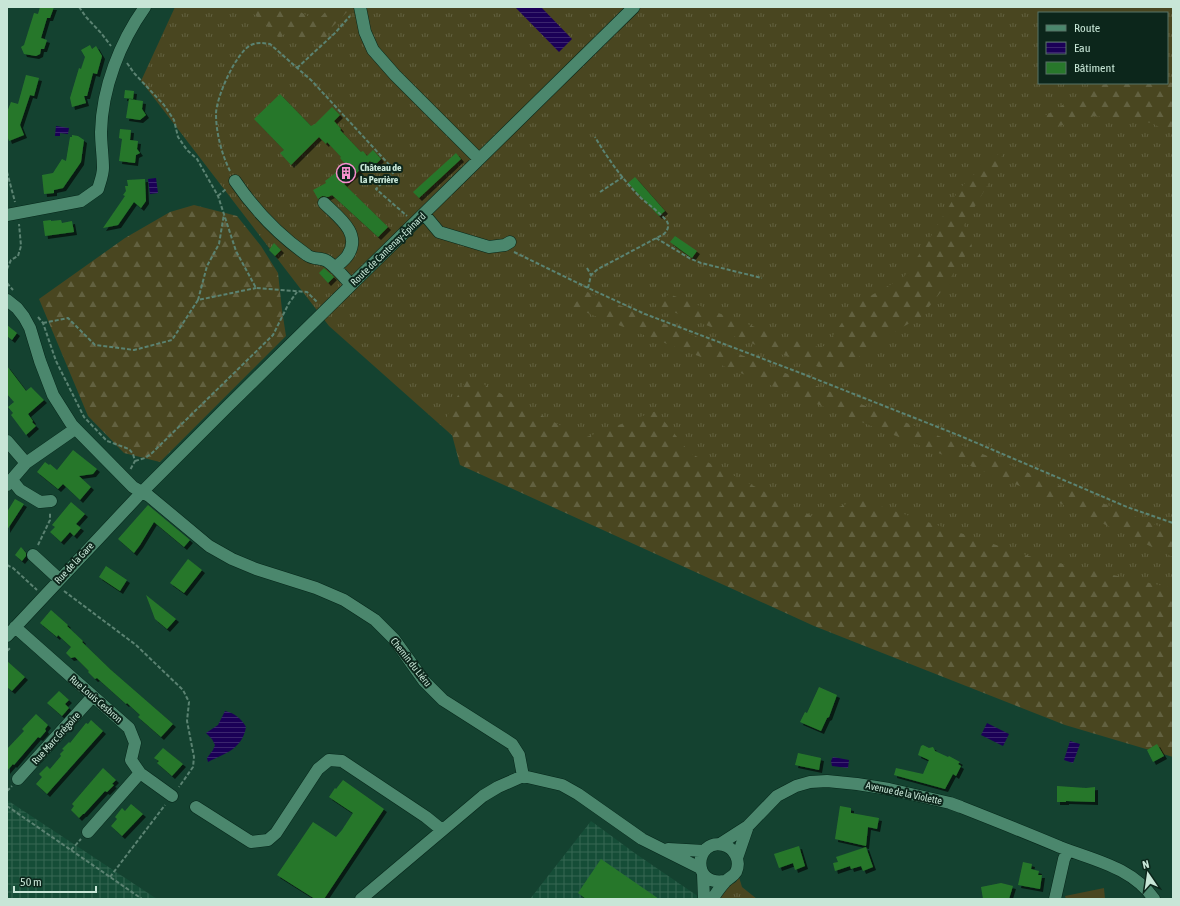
<svg xmlns="http://www.w3.org/2000/svg" width="1180" height="906" font-family="'Asap Condensed',sans-serif">
  <style>
    .industrial { fill: url(#industrial-grid) }
    .grass { fill: url(#grass-tufts); fill-rule: evenodd }
    .forest { fill: url(#forest-firs) }
    .garden { fill: #494620 }
    .water { fill: url(#water-rules) }
    .building { fill: #28772b; filter: url(#shadow) }
    .lines { fill: none; stroke-linecap: round; stroke-linejoin: round }
    .minor-casing { stroke: #06271a; stroke-width: 13 }
    .path { stroke: #5b8372; stroke-width: 2; stroke-dasharray: 4 2; stroke-linecap: butt }
    .minor { stroke: #4b876d; stroke-width: 12 }
    .labels { text-anchor: middle; dominant-baseline: central; stroke-width: 4; stroke-linejoin: round; paint-order: stroke }
    .poi-label { font-size: 10px; font-weight: bold; fill: #c8e6d7; stroke: #0c261b; text-anchor: start }
    .street-label { font-size: 10px; fill: #c8e6d7; stroke: #0c261b }
  </style>
  <defs>
    <pattern id="industrial-grid" width="8" height="8" patternUnits="userSpaceOnUse"><rect width="8" height="8" fill="#154d37"/><path d="M0 4h8M4 0v8" fill="none" stroke="#366753"/></pattern>
    <pattern id="grass-tufts" width="24" height="20" patternUnits="userSpaceOnUse"><rect width="24" height="20" fill="#494620"/><path d="M3 7l-1-3M5 7V3M7 7l1-3M15 17l-1-3M17 17v-4M19 17l1-3" fill="none" stroke="#626140"/></pattern>
    <pattern id="forest-firs" width="22" height="20" patternUnits="userSpaceOnUse"><rect width="22" height="20" fill="#494620"/><path d="M5 1l3.5 6h-7zM16 11l3.5 6h-7z" fill="#626140"/></pattern>
    <pattern id="water-rules" width="6" height="5" patternUnits="userSpaceOnUse"><rect width="6" height="5" fill="#1b0057"/><path d="M0 2.5h6" fill="none" stroke="#3b256e"/></pattern>
    <filter id="shadow"><feDropShadow dx="3" dy="3" stdDeviation="0" flood-color="#0009"/></filter>
  </defs>
  <rect width="100%" height="100%" fill="#144230"/>
  <path class="industrial" d="M7,800L157,899H7Z
    M591,821L636,854L702,899H530Z"/>
  <path class="grass" d="M175,7H1173V725L455,438L329,326L141,81ZM1039,13H1167V83H1039Z
    M739,877L742,887L757,899H723L719,896L725,887L736,882Z"/>
  <path class="forest" d="M246,7H291L317,21L330,7H352L331,28L322,44L302,40L287,30L280,39L264,23Z
    M1167,82L1173,83V135L1152,123L1095,116L1048,129L1040,119L1092,87L1110,83H1167Z
    M1003,151L1000,164L964,225L972,246L940,293L921,317L899,329L860,356L845,376L766,349L656,305L669,294L778,336L818,347L826,346L854,305L904,277L928,241L960,188L988,161Z
    M194,205L237,216L261,246L278,273L282,310L286,336L160,462L124,453L88,416L39,299L125,238L170,212Z
    M585,291L1173,532V557L1047,497L706,359L572,307Z
    M468,376L584,438L656,411L690,453L814,517L859,499L1035,558L1173,588V757L1065,725L814,626L460,465L447,416Z"/>
  <path class="garden" d="M1104,888L1105,899H1066L1065,896Z"/>
  <path class="water" d="M515,7H541L572,39L559,52Z
    M56,126L69,128L68,134L60,133V136H55Z
    M156,178L158,193L150,194L148,179Z
    M225,711C234,713 241,718 246,727C242,749 226,753 208,762L207,758L213,750L215,745L212,739L206,733L218,725Z
    M987,723L1009,734L1003,746L981,735Z
    M1070,741L1080,744L1073,763L1064,760Z
    M833,757L849,760L848,768L832,766L831,761Z"/>
  <path class="building" d="M40,7H54L50,18H47L41,38L47,40L44,49H41L40,54L36,56L24,54L21,47L24,45L34,13L38,14Z
    M90,45L92,49L96,46L102,56L97,74L93,73L87,96H84L86,103L72,107L70,98L79,68L81,69L85,57L81,50Z
    M26,75L39,78L34,96L30,95L20,125L24,135L9,141L7,135V112L11,102L18,104Z
    M125,90L134,91L133,99L124,98Z
    M280,94L311,126L315,124L332,107L340,115L334,121L341,129L340,130L361,152L363,151L367,156L373,150L381,159L374,166L370,161L344,184L388,227L378,237L332,195L328,197L322,196L318,199L313,190L326,183L325,181L346,165L340,158L341,157L327,142L326,144L319,137L291,165L280,153L284,150L254,119Z
    M129,99L143,101L142,109L146,115L140,120L126,118Z
    M120,129L131,130L130,140L138,141L137,149L140,153L136,155L135,163L119,161L122,139L119,138Z
    M72,135L78,136L84,140L81,162L63,188L54,190V193L44,194L42,175L53,173L62,159L66,161L70,137H72Z
    M456,153L461,159L419,198L413,192Z
    M635,177L665,211L659,216L628,183Z
    M145,179L146,201L141,208L134,202L118,225L103,228L125,196L123,195L126,191L125,186H128L127,180Z
    M51,220V221L61,220L62,223L72,221L74,232L45,236L43,221Z
    M675,236L697,251L692,258L670,242Z
    M274,243L281,250L275,256L269,250Z
    M324,268L334,277L328,283L319,273Z
    M7,325L17,333L12,340L7,336Z
    M7,366L26,391L31,387L44,400L28,414L33,421L32,422L36,426L26,435L11,415L13,413L8,407L14,402L7,394Z
    M73,450L97,469L93,474L79,476L91,487L80,500L63,484L58,489L37,472L45,462L49,465L50,464L57,470Z
    M15,499L24,504L7,530V512Z
    M71,502L85,514L76,524L81,528L74,536L70,532L61,542L50,532L55,527L52,525Z
    M148,505L190,540L184,547L154,522L140,545L134,553L118,539Z
    M21,547L26,553V556L22,561L15,555Z
    M188,559L202,570L184,593L170,583Z
    M106,566L127,580L120,591L99,577Z
    M146,595L176,619L167,629L155,619Z
    M51,610L68,625L67,626L83,641L82,642L111,670L173,724L161,737L138,717L140,715L127,703L126,704L97,678L95,679L88,672L89,671L75,657L71,658L66,653L71,647L58,635L57,637L40,623Z
    M7,661L25,677L12,691L7,687Z
    M819,687L837,695L829,717L827,718L821,731L800,722L805,712L807,713Z
    M59,691L69,700L65,704L69,708L62,716L47,703Z
    M36,714L48,725L45,729L46,731L40,738L38,737L14,765L13,764L7,771V749L24,731L22,729Z
    M91,720L103,731L47,794L36,784L42,777L39,774L47,766L50,769L61,756L60,754L64,750L62,749L69,742L70,743L86,723L88,724Z
    M1157,744L1164,756L1153,762L1147,750Z
    M923,745L929,748L933,747L935,751L948,757L949,756L960,762L958,764L961,766L956,776L953,774L945,789L894,775L896,768L923,774L929,760L918,755L921,746Z
    M163,748L183,764L172,776L157,763L159,761L154,758Z
    M798,753L821,758L819,770L795,765Z
    M103,768L116,780L112,784L114,785L107,792L105,791L84,814H83L79,818L71,810L74,806L72,804Z
    M343,780L384,809L324,899H315L277,875L313,822L336,837L342,830L353,813L329,797L335,788L336,789Z
    M1057,786L1086,788L1095,787V802L1066,801V802H1057Z
    M131,804L143,814L122,836L111,826L117,819L115,817L122,808L125,811Z
    M840,806L851,808V813L879,818L877,829L868,827L866,846L835,839Z
    M799,846L805,866L795,870L793,863L779,868L774,854Z
    M866,847L873,867L863,871L861,866L851,869L850,866L835,871L833,863L838,862L836,857Z
    M601,859L659,899H586L578,893Z
    M1023,862L1032,864L1031,869L1039,871L1038,875H1042L1040,889L1018,885Z
    M1001,883L1013,886L1009,899H983L981,887Z"/>
  <g class="lines">
    <g class="minor-casing">
      <path id="minor" d="M360,7L365,32L373,50L395,75L479,159
        M235,181C254,209 280,236 307,255C313,260 321,257 327,261C336,267 344,277 351,285
        M324,203C338,217 362,233 348,255C345,260 339,264 335,268
        M424,214L439,232L489,247L505,245L510,242
        M7,215L81,201L98,189C100,182 103,175 103,168C103,156 101,144 101,132C102,88 120,42 145,7
        M7,300L17,308L24,317L30,328L40,361L53,395L72,425L133,487L149,496L209,546L232,559L256,569L316,588L344,600L375,620L394,639L424,681L443,700L512,744L519,755L523,776L562,785L578,794L642,839L700,868
        M7,441L26,463
        M12,480L20,490L40,502L51,501
        M7,485L26,463L75,429
        M33,555L59,579
        M15,627L129,728L135,743L131,760L140,773L172,796
        M7,636L142,492L227,407L634,7
        M18,779L93,696
        M196,807L251,842L268,840L276,833L318,769L329,760L342,761L426,817L442,830
        M88,832L140,773
        M720,844L748,826L777,796L796,786L810,782L827,781L857,784L889,789L950,803L961,807C994,820 1027,833 1060,847C1093,860 1132,867 1154,899
        M668,849L704,851
        M737,858L748,826
        M703,874L704,899
        M361,899L483,796L498,787L523,776
        M712,899C716,894 720,887 725,882C728,878 733,877 736,872C741,861 735,848 723,845C695,838 690,887 725,881
        M1055,899L1064,859L1068,850"/>
    </g>
    <path class="path" d="M79,7L86,17L101,33L111,46
      M127,63L134,73L164,105L174,120L178,137L187,150L197,159L218,196L236,251L256,288L307,292L318,303
      M297,68L335,33L350,16
      M230,171C222,155 216,133 216,114C216,98 236,52 251,45C258,42 263,43 270,44L312,81L395,171L376,189L407,216
      M7,172L15,202
      M600,192L623,177
      M218,196L226,189
      M656,238L689,258L701,263L762,278
      M514,252L588,288L645,314L803,374L958,435L1127,507L1173,523
      M587,268L591,275
      M7,269L11,260L18,256L21,246L19,224
      M7,283L13,290
      M588,288L591,275L598,269L664,234C668,230 670,225 666,220C659,212 649,205 641,198C623,180 608,159 595,137
      M198,300L207,266L219,244L224,214
      M38,317L43,323L56,361L84,417L107,441L129,449L133,454L135,461L130,470
      M43,323L68,318L95,345L134,350L172,340L198,300L256,288
      M135,461L145,458L152,453L273,335L289,303L297,292
      M38,545L50,520V512
      M7,565L13,568L37,590
      M64,591L136,645L183,690L189,702L187,721L194,757L193,767L179,787
      M7,651L11,647
      M7,791L12,786
      M7,806L142,899
      M71,850L81,839
      M110,877L165,805"/>
    <use href="#minor" class="minor"/>
  </g>
  <defs>
    <g id="building-ring" transform="scale(1)"><circle r="9.5" fill="#0c261b" stroke="#f790ce" stroke-width="1.5"/><path d="M-4-6H4V6H1V3H-1V6H-4ZM-2.5-4.3h1.7v1.8h-1.7ZM.8-4.3h1.7v1.8H.8ZM-2.5-1h1.7V.8h-1.7ZM.8-1h1.7V.8H.8Z" fill="#f790ce"/></g>
  </defs>
  <g fill-rule="evenodd">
    <use href="#building-ring" x="346" y="173"/>
  </g>
  <g class="labels">
    <g class="poi-label">
      <text x="360" y="167">Château de<tspan x="360" dy="12">la Perrière</tspan></text>
    </g>
    <g class="street-label">
      <text transform="translate(388 249) rotate(-44)">Route de Cantenay-Épinard</text>
      <text transform="translate(74 563) rotate(-47)">Rue de la Gare</text>
      <text transform="translate(411 662) rotate(52)">Chemin du Liéru</text>
      <text transform="translate(96 699) rotate(41)">Rue Louis Cesbron</text>
      <text transform="translate(56 738) rotate(-48)">Rue Marc Grégoire</text>
      <text transform="translate(904 793) rotate(12)">Avenue de la Violette</text>
    </g>
  </g>
  <rect width="1180" height="906" fill="none" stroke="#c8e6d7" stroke-width="16"/>
  <rect x="1038" y="12" width="130" height="72" fill="#0c261b" stroke="#577366"/>
  <rect x="1046" y="25" width="20" height="6" fill="#4b876d" stroke="#577366"/>
  <text x="1074" y="32" font-size="12" fill="#c8e6d7">Route</text>
  <rect x="1046" y="42" width="20" height="12" fill="url(#water-rules)" stroke="#577366"/>
  <text x="1074" y="52" font-size="12" fill="#c8e6d7">Eau</text>
  <rect x="1046" y="62" width="20" height="12" fill="#28772b" stroke="#577366"/>
  <text x="1074" y="72" font-size="12" fill="#c8e6d7">Bâtiment</text>
  <g transform="translate(1148 874) rotate(347)" stroke="#0c261b" stroke-width="3" paint-order="stroke">
  <path d="M0-3L7 15L0 10L-7 15Z" fill="#c8e6d7"/>
  <text y="-6" font-size="11" font-weight="bold" text-anchor="middle" fill="#c8e6d7">N</text>
  </g>
  <path d="M14 886v6h82v-6" fill="none" stroke="#c8e6d7" stroke-width="2"/>
  <text x="20" y="886" font-size="12" fill="#c8e6d7" stroke="#0c261b" stroke-width="3" paint-order="stroke">50 m</text>
</svg>
